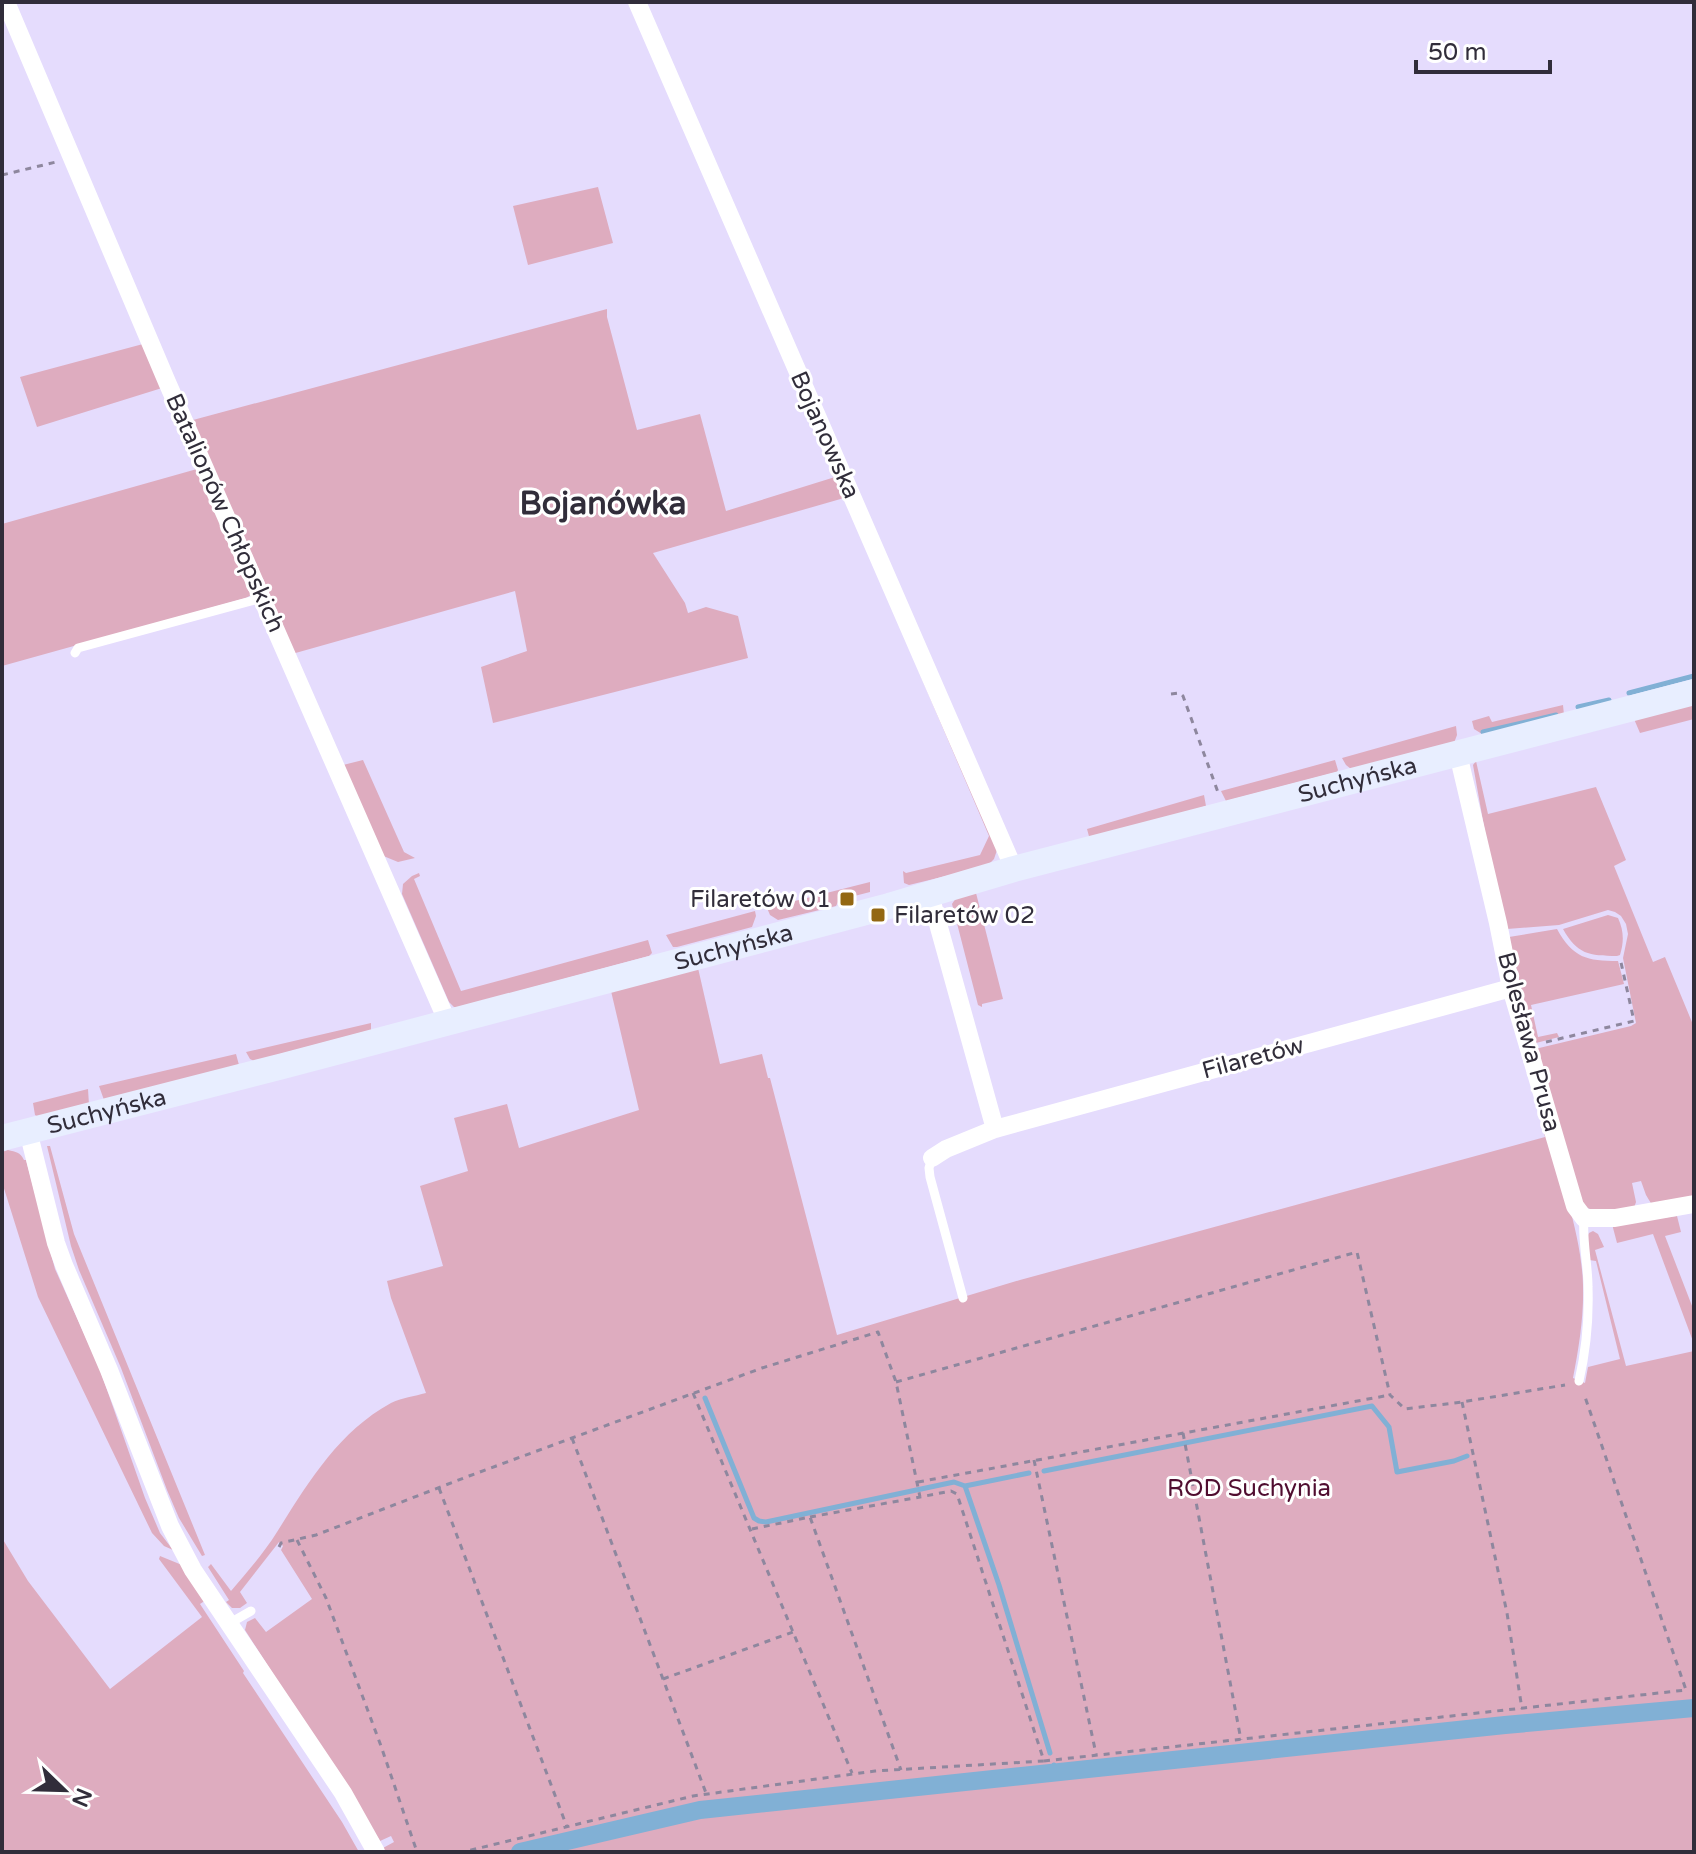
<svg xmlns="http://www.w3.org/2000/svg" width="1696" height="1854" font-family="'Varela Round',sans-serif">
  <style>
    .green { fill: #deacbf }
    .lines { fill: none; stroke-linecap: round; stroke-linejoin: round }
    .stream { stroke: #81b0d5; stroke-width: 5 }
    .canal { stroke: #81b0d5; stroke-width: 18 }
    .path { stroke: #8e879e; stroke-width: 3; stroke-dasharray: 6 6; stroke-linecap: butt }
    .lane { stroke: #fff; stroke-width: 9 }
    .street { stroke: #fff; stroke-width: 18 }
    .secondary { stroke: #e8eeff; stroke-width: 26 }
    .poi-dot { fill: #936712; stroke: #fff; stroke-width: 3 }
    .labels { text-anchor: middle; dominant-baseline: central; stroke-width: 6; stroke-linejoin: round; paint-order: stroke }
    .street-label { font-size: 24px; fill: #312d3a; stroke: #fff }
    .poi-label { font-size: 24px; fill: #312d3a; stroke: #fff; text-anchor: end }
    .park-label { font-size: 24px; fill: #500d30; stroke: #fff }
    .district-label { font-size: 32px; font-weight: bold; fill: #312d3a; stroke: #fff }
  </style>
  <rect width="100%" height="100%" fill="#e5dcfd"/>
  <path class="green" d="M598,187L613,243L528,265L513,206Z
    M607,309V317L637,430L700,414L726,511L835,477L844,498L653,553L685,603L688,613L706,607L738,616L748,658L493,723L481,667L527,651L515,591L292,654L193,420Z
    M143,344L162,388L37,427L20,377Z
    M197,469L251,595L246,598L2,666V524Z
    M916,665L997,850L994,859L987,866L909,885L904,883L903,871L906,873L980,855L989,836Z
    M1694,703V719L1640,733L1634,719Z
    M1563,705L1564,715L1482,734L1474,729L1472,721L1489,716L1492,722Z
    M1456,726L1457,735L1454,743L1351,769L1346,765L1342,758Z
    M363,760L404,852L415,858L398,862L381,855L343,765Z
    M1335,760L1338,770L1337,772L1226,801L1221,791Z
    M1476,761L1488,814L1596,787L1626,860L1614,866L1653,962L1665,957L1694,1027V1197L1652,1205L1646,1195L1641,1181L1632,1183L1636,1202L1634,1208C1617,1210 1596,1216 1581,1204L1535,1049L1631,1026L1636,1023L1623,958L1628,934L1626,924L1621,916L1615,912L1608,910L1559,925L1507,929L1485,832L1473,765Z
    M1204,795L1206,806L1090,840L1087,829Z
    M419,873L420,876L414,879L461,991L648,940L652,953L649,956L460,1007H454L449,1002L402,894L403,884L412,876Z
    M870,882V892L839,900L836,906L778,920L770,915L767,908Z
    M976,893L1003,999L982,1004V1007L978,1005L952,904L956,898Z
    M755,911L756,916L752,927L677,947H673L666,935Z
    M1608,915L1618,918C1624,931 1624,942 1620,955L1617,956C1589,956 1577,954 1563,929Z
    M1557,929C1573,958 1587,961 1618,961L1624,984L1531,1005L1538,1037L1557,1033L1559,1037L1536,1043L1533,1039L1509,937Z
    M698,968L720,1064L762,1054L768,1078H770L837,1335L1020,1280L1545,1137L1544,1133H1548C1561,1178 1582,1238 1583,1285C1584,1316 1579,1347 1573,1378L1585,1383L1588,1367L1620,1359L1596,1261L1589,1260L1586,1239L1589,1233L1593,1231L1598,1234L1604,1247L1595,1250L1626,1366L1694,1351V1704L701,1806L506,1852H385L383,1848L394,1842L391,1836L380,1841L245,1630L247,1622L255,1618L266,1632L312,1599L281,1550L283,1546L279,1542L240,1592L247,1603L240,1608H232L226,1602L229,1600L208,1567L211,1564L231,1591C247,1572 264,1553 277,1532C308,1483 338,1432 391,1403C401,1398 415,1396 426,1393L391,1298L387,1281L443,1266L420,1186L468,1171L454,1118L507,1104L519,1148L639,1110L611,991Z
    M371,1023V1030L254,1061L250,1059L246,1052Z
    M236,1054L239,1065L104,1100L99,1086Z
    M88,1089L89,1105L40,1118L35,1115L33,1103Z
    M47,1146H50L74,1234L205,1555L202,1556L179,1518L167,1490L121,1368L79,1270L71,1246Z
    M8,1150C16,1152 20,1152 24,1160H26L55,1269L99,1367L145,1498L160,1533L173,1550L164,1546L152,1533L38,1297L2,1182V1152Z
    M1677,1216L1681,1232L1665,1236L1694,1311V1344L1653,1234L1617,1243L1612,1224Z
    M2,1538L28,1581L110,1689L202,1617L159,1559L160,1556L182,1565L206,1600L200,1604L244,1671L243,1673L342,1822L359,1852H2Z
    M1694,1708V1852H545L702,1815L1315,1751Z"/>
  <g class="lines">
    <path class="stream" d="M1629,693L1694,676
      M1578,707L1609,700
      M1483,732L1556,715
      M705,1398L754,1518L759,1521L766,1522L954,1482L965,1486L999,1585L1050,1753
      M1044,1471L1372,1406L1389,1427L1397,1472L1454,1461L1467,1456
      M965,1486L1029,1473
      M1054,1765L1056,1774"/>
    <path class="canal" d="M520,1852L700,1810L1505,1725L1694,1708"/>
    <path class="path" d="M2,175L56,162
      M1171,694L1180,693L1183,696L1219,795
      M1546,1042L1634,1021L1620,958
      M896,1382L1357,1252L1390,1395L1405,1409L1462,1402L1565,1385
      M693,1393L852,1773
      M1462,1402L1507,1613L1522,1709
      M1183,1433L1241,1740
      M572,1438L706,1793
      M1034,1460L1096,1754
      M918,1482L1390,1395
      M439,1488L567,1827
      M810,1517L920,1497
      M752,1529L810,1517L901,1770
      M297,1540L326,1598L381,1746L417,1852
      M279,1547L281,1543L316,1535L469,1476L762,1368L878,1332L896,1382L920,1497L951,1491L957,1494L1044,1761L875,1771L693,1796L463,1852
      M663,1679L793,1632
      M1044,1761L1686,1690L1584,1394"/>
    <path class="lane" d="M75,653L78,648L262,598
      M932,1158L929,1168L930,1177L963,1298
      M1579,1381C1586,1351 1589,1318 1588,1287C1588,1264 1582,1241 1584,1218
      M230,1623L251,1611"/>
    <path class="street" d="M6,2L167,382L448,1023
      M637,2L1014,869
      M1458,754L1498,923L1511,988L1575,1206L1584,1218H1615L1694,1204
      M930,895L995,1129
      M28,1131L56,1243L64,1265L109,1370L170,1526L193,1570L343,1793L376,1852
      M932,1158L946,1149L995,1129L1511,988"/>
    <path class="secondary" id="s1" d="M2,1138L283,1066L889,906L1014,869L1694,692"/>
  </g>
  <g class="poi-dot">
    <rect x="839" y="891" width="16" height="16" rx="4"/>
    <rect x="870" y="907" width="16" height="16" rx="4"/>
  </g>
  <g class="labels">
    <g class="street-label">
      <text transform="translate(825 435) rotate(66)">Bojanowska</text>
      <text transform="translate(225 513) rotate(66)">Batalionów Chłopskich</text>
      <text stroke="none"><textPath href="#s1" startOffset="1402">Suchyńska</textPath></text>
      <text stroke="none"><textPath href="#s1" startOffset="756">Suchyńska</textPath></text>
      <text transform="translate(1529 1042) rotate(75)">Bolesława Prusa</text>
      <text transform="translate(1253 1058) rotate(-15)">Filaretów</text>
      <text stroke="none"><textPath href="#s1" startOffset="108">Suchyńska</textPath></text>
    </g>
    <g class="poi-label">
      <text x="831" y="899">Filaretów 01</text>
      <text x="894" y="915" text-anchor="start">Filaretów 02</text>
    </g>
    <g class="park-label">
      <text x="1249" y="1488">ROD Suchynia</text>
    </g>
    <g class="district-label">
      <text x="603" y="504">Bojanówka</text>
    </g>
  </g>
  <rect width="1696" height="1854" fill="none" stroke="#312d3a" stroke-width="8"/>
  <g transform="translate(64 1790) rotate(113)" stroke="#ffffff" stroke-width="6" paint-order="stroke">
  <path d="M0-6L14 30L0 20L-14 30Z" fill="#312d3a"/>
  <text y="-12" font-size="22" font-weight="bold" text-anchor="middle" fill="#312d3a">N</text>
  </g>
  <path d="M1416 60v12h134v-12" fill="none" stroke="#312d3a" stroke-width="4"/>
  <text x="1428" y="60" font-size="24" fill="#312d3a" stroke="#ffffff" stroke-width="6" paint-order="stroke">50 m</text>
</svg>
